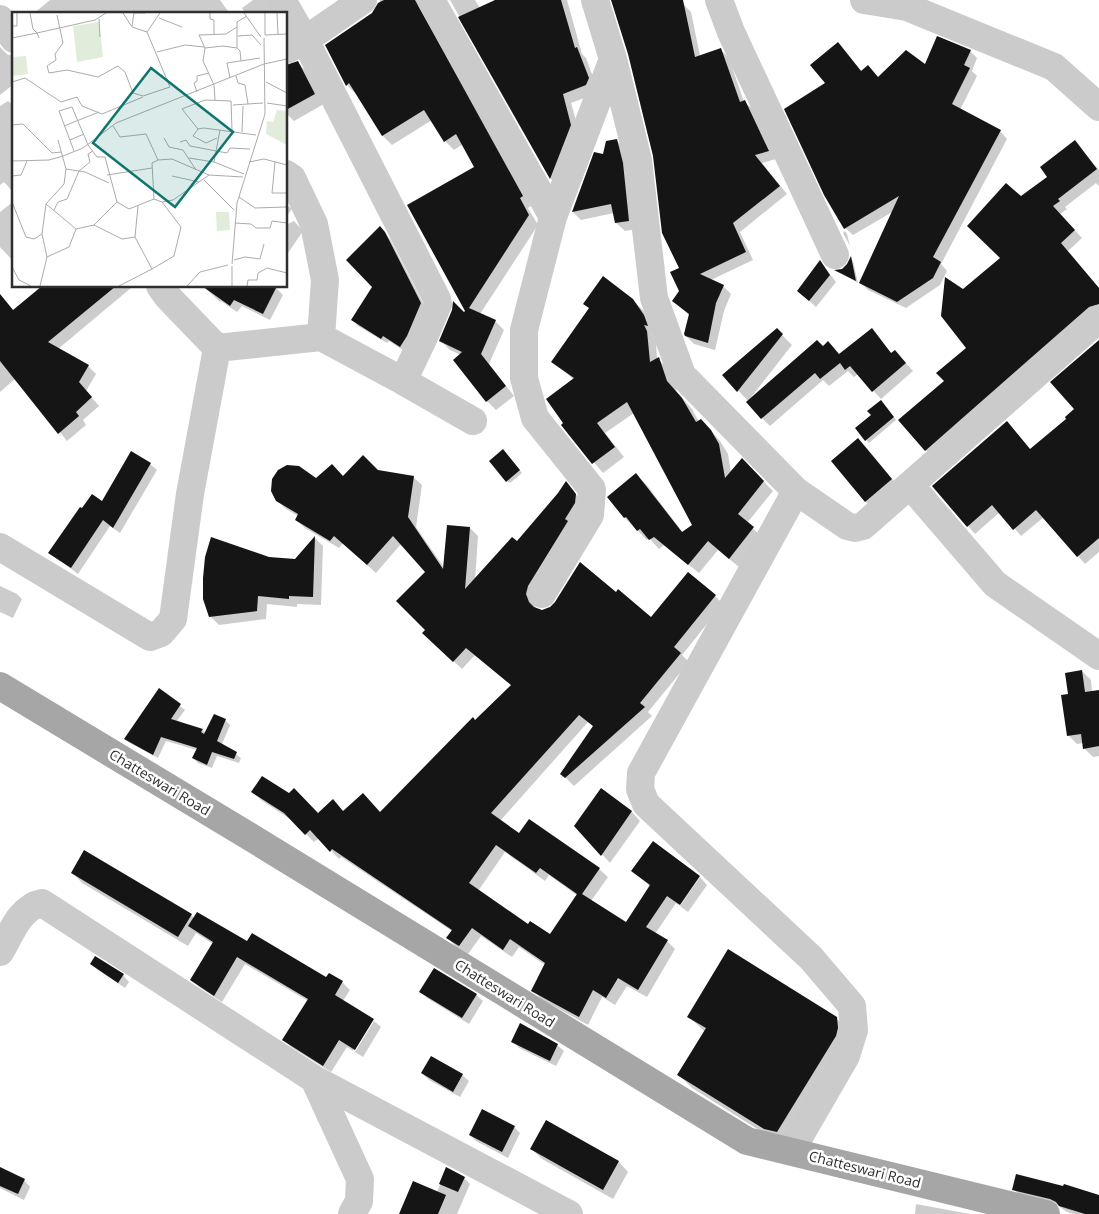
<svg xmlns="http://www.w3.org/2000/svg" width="1099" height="1214" font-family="'Open Sans',sans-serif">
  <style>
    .shadow { fill: #0003; fill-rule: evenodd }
    .building { fill: #151515; fill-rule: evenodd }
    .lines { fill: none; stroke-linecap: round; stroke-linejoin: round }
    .minor { stroke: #cbcbcb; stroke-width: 28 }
    .major { stroke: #a6a6a6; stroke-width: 28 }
    .labels { text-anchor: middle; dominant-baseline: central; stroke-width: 5; stroke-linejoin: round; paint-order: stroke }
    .street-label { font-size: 14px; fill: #2e2e2e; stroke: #fff }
    .inset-road { fill: none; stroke: #ababab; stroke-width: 1 }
    .view { fill: #0f766e; fill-opacity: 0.15; stroke: #0f766e; stroke-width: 2.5 }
    .inset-edge { fill: none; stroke: #2e2e2e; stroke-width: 2.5 }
  </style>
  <rect width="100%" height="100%" fill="#fff"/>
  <path class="shadow" d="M50,0H220L230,14H33Z
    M253,0H274L272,7L274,14H246L242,8Z
    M380,0H427L531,206L528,208L538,225L480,314L495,321L504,330L489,364L514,396L496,410L487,401L461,355L450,350L441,341L467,311L476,168L463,144L454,150L445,141L432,120L392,145L383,136L357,93L356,94L347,85L373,13L378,8Z
    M450,0H475L480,8L498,0H567L582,54L586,58L597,88L595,94L571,103L580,134L559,187L551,179Z
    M613,0H657L683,4L691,12L700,56L721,50L729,58L744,102L753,109L776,159L762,163L787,194L740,232L753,260L711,280L723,286L731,294L724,311L715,350L694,344L686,336L690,316L674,301L681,291V269L629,54Z
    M0,47L8,55H14V84L0,95Z
    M845,51L862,72L878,78L926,66L970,51L977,58L972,71L977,76L960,110L1000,131L1007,139L941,264L947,271L940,285L906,308L868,290L861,283L894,211L853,235L845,228L827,83Z
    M298,63L308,73L324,104L294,121L288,115L286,116V67Z
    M8,101L14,106V193L4,182L0,185V106Z
    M616,140L625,149L637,229L625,231L616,223L614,213L581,220L573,212L595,154L603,156Z
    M1075,142L1099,170V186L1096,183L1065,207L1067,209L1060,214L1082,238L1068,251L1099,288V313L933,458L926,450L945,382L968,348L963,291L1002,258L1020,198L1049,177Z
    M14,201V260L13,261L0,247V212Z
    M286,204L292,209L286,217Z
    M294,221L303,231L286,256V225Z
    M380,228L390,239L426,309L406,352L389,341L387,343L358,326L353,320L374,287Z
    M845,231L847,234L850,246L843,233Z
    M851,259L853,261L858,283L837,271L843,270L849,265Z
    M826,269L836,282L816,307L805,297Z
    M46,286H129L131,288L58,349L88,366L96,374L86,391L99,406L83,420L86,425L67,441L16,378L0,392V294L14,311Z
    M203,286L276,288L283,295L270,320L242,306L237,312L221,301L220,302Z
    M632,300L643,310L653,326L656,335L652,334L656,341L657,359L668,368L677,392L692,409L699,422L710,430L720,441L728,454L731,473L742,460L773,491L747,523L763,538L739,567L718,550L699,573L664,545L659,549L649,538L647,540L624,517L636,475L646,484L683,533L694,526L634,413L605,433L624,457L603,473L562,425L565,424L574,380L553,361Z
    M777,330L792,345L748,401L724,375Z
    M872,330L892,354L903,360L913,371L881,399L858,374L854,377L848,371L829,386L823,380L770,426L762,418L823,347L839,355Z
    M1099,341V552L1085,564L1044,517L1021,536L1000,512L975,534L968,526L1014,430L1031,450L1067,419L1076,409Z
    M883,404L896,420L869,443L866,440Z
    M865,446L898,486L872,508L866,502Z
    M506,454L522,473L510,483L507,481Z
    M150,464L157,470L120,533L110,526L78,574L50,553L102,503Z
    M378,472L413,477L422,485L416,527L445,569L470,528L478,536L475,581L517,543L559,493L566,483L584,504L534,603L536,609L542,611L616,593L652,619L715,596L723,604L682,655L689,662L648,712L652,716L574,786L562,774L594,727L588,722L500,821L520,835L599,869L608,877L591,901L626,923L650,886L633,871L698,876L678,905L676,903L655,934L667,941L675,949L647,997L627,986L615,1005L602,997L588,1025L541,999L533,990L545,965L519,947L512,957L481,936L468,954L456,947L448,938L452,931L341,857L339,859L319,838L314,842L293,821L261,800L253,792L318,814L343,812L381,813L512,686L475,655L462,669L432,641L426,630L427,572L401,544L376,573L343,543L339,548L305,528L296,520L298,516L286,509L277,500L316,479L344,477ZM505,852L545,881L549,875L578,896L550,936L528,926L478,891Z
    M315,538L323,546L321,605L297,604V607L267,604L266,619L219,625L210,616L268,558L295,560Z
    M0,586L17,594L22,599L13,618L0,612Z
    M1082,671L1091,680L1092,692L1099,691V756L1093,757L1084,748V743L1077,744L1068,735L1070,695Z
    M159,690L185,710L176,722L202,730L206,733L225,720L230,725L222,744L241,758L239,763L217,756L212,768L198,763L193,758L197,750L166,741L158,758L130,743L125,739Z
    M601,790L632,812L640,821L610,863L576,826Z
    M73,873L191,915L194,918L247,943L327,978L329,974L342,982L350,990L343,1001L373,1020L353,1051L347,1047L331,1072L291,1047L284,1040L308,1001L245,964L222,1002L199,987L192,980L213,944L196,933L188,946L82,883Z
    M700,877L707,885L688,912L680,906Z
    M91,964L123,975L129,982L125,988L98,970Z
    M421,991L476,995L483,1001L469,1024L427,998Z
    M688,1016L836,1018L850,1032L790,1145L778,1142L692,1088L679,1075L705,1032Z
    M374,1021L381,1027L363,1057L355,1052Z
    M513,1041L557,1045L564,1051L556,1066L519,1048Z
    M422,1073L462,1075L469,1081L460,1097L429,1080Z
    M547,1122L619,1162L628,1172L613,1199L542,1159L532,1149Z
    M514,1127L520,1133L508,1158L476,1141L470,1135Z
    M447,1168L464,1178L470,1184L457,1214H400L437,1192Z
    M0,1169L24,1180L30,1187L24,1200L0,1188Z
    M1014,1189L1099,1196V1214H1073L1067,1212L1057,1205L1020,1196Z
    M916,1204L970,1214H915Z"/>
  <path class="building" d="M384,0H415L523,196L520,198L529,215L469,308L496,320L481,354L506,386L486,402L453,360L462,352L439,341L452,310L453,301L464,312L465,311L407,205L474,167L456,134L444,142L424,110L382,136L349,83L346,86L325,45L372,13L378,3Z
    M495,0H561L575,48L577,47L589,78L586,85L563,94L571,125L550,179L458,17Z
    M611,0H683L695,57L721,48L740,102L745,100L769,151L755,155L780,186L733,223L746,252L700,274L724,285L716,303L708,343L685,336L684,334L689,314L672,301L679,291L670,272L679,268L662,233L653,156L628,54Z
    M937,36L971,50L964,65L970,68L952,104L1001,130L933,257L941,262L933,278L897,302L859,283L899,196L844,229L824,195L784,109L825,83L810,65L838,42L861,71L868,65L878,77L906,50L925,64Z
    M298,61L315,94L286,110V65Z
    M617,139L623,163L629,221L615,223L611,204L572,212L594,152L603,154L606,141Z
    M1075,140L1097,169L1058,199L1060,201L1053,206L1075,230L1061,243L1099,288V304L1089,307L925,451L898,420L944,381L936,373L966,348L941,316L945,277L963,289L1000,258L967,226L1006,183L1021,196L1047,177L1040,167Z
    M380,226L385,232L421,303L407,336L400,347L383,336L381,339L351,320L372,287L346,260Z
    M851,256L856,281L834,270L842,269L847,264Z
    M820,260L830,275L809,301L797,291Z
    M603,276L633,299L644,315L648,326L644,325L647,331L650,362L659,357L667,381L682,398L696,422L701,419L711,430L719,444L725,478L742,458L764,481L738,514L754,527L729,559L708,541L688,565L654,537L649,540L640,529L637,531L626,517L624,518L607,497L636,473L682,532L692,525L627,402L597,423L615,447L592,464L561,425L563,423L546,399L574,378L551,362L589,308L583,304Z
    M42,286H116L48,342L89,365L79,382L92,397L76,412L79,416L58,434L0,361V294L13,310Z
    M202,286H277L263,314L234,300L230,306Z
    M777,328L783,334L737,392L722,375Z
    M872,328L891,353L895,350L906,363L872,392L850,366L845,370L840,363L820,379L815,373L761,419L746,402L817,340L823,346L828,341L839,354Z
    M1099,340V538L1077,557L1036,510L1013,530L992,505L967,527L932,486L1007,421L1030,449L1066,419L1065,417L1074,409L1050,382Z
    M881,400L894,417L865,441L855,428L871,415L867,411Z
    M858,438L892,479L865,502L831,461Z
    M503,449L520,470L506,482L489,461Z
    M131,451L151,463L113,528L103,520L71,568L48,553L80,507L82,508L92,494L102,501Z
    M363,455L378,470L414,476L408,517L443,569L447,525L470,527L465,589L512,537L517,541L558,493L566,481L576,494L575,503L565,519L568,521L528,586L526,594L529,602L534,607L542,610L550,607L555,602L580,562L616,592L618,589L651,617L688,572L716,595L674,647L681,653L640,703L645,707L565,778L560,774L593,726L579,715L491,813L519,833L529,819L600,868L582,894L626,922L650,885L631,871L653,841L700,876L680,905L667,896L646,927L668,940L638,990L618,978L606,998L593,990L579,1017L531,991L545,963L510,939L503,950L472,928L459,946L446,938L452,930L332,849L330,852L310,830L305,835L284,813L251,792L262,776L289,793L294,788L318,813L333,799L343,811L363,793L380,812L473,717L475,720L511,685L466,648L453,662L422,633L425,630L396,601L425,572L393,536L367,565L334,536L330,541L295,520L298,514L276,501L271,491L272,479L278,470L287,465L299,466L316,478L332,464L343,476ZM496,845L536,873L540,868L577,894L550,934L530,921L528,924L469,883Z
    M315,536L313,597L289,596V599L258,596L257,611L209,617L203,599V578L205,557L211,537L269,557L295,559Z
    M1082,670L1085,692L1099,690V746L1083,749L1081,734L1067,736L1061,695L1068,694L1065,673Z
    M159,688L181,704L171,719L203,729L201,732L204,734L214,714L226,719L217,741L237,752L234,759L212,752L207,765L192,758L197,748L161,737L153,755L124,739Z
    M601,788L632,811L601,856L574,826Z
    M84,850L192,914L178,937L71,873Z
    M197,912L247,941L252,933L326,977L329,973L343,981L335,995L374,1019L355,1050L339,1040L323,1066L282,1040L308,999L237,957L214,996L190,980L213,942L188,926Z
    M728,949L837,1017L838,1028L836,1036L777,1132L764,1129L677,1075L706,1028L687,1017Z
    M95,956L124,974L118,983L90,964Z
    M434,968L477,994L462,1018L419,992Z
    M520,1023L558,1044L550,1061L511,1042Z
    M431,1056L463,1074L453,1092L421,1073Z
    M482,1109L515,1126L502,1152L469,1135Z
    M546,1120L619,1161L603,1190L530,1149Z
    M0,1167L25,1179L18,1194L0,1186Z
    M446,1167L465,1177L458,1192L439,1184Z
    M1016,1174L1063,1186L1064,1184L1099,1195V1214H1085L1059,1206L1056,1202L1050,1199L1012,1190Z
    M413,1181L446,1195L438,1214H399Z"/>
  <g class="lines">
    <path class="minor" d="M282,0L305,40L437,299L438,304L424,337L403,381L473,421
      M431,0L553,217
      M595,0L613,59L638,160L654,298L682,375L796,491L641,773L640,789L646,804L811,958L852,1006L854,1030L846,1056L791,1151
      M719,0L731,32L835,255
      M864,0L907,7L1054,67L1099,107
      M0,19L14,39
      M286,50L305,40L363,0
      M160,286L167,296L217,348L321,337L325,280L314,224L292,178L286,174
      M321,337L403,381
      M910,485L995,584L1099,656
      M796,491L847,526L855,528L863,526L1099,319
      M0,547L150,637L161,633L173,619L190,494L217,348
      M542,594L590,515L592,489L535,418L524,378V330L553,217L613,59
      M0,952C11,934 20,907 42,903L314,1079L360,1179L359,1201L352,1214
      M314,1079L569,1214"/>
    <path class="major" d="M0,686L252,838L747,1141L1046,1214"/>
  </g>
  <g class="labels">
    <g class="street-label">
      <text transform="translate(160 782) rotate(31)">Chatteswari Road</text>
      <text transform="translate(505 993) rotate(32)">Chatteswari Road</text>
      <text transform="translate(865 1169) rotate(14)">Chatteswari Road</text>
    </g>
  </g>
  <g transform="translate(12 12)">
    <rect width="275" height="275" fill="#fff"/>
    <path d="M87,10L91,45L65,50L61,14ZM14,44L16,62L0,64V45ZM265,98L275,99V133L254,122L255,109L261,110ZM204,200H217L218,218L205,219Z" fill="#e2ecda"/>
    <path class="inset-road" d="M18,1L21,17L25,21L83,8L94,1M111,1L120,15L135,20L148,1M198,1V7L202,8V22M232,1L249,25M253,1V23L275,22M265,1L266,22M45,3L51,31L43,42L44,48L35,54L37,61L55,58L86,65L106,54L113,60L121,81L131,84L158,75L135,20M147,6L170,15M87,7L88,25M0,14H5V1M120,14L122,1H133M226,24L240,23L249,33M0,26L25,21L27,26M193,36L211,34L225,36M145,40L173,33L192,35M229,49L228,39L225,36V10L235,4M252,52L275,47M224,64L226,71L233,73L236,92M218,66L215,51L248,46M0,70L13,66L49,90L65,85L70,94L90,102L131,85M254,70L275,81M185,80L182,71L185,69V64L197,61M203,88L202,73L191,49L193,36L187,23L214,22L225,15M255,91L275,94M221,93L251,91M0,113L11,112L40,141L49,140M52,114L87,100M101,114L108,125L134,122L146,148L160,147L197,163M186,117L170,97L193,88L219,89L220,119M230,120L231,94M152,126L157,135L171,138L184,158M205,126L194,131L181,124L186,117L192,116L244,123M58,128L72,122M168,130L174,128L178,134L215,141L218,136L238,137M62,139L47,99L60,95L76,133L85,145H93L105,190L117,197L142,187L150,190L161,188L197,163L231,165M177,146L202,150L232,162M0,149L37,148L51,144L71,136L104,111L252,52M202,150L208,118M237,150L252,147L275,153M263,150L260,181H275M54,157L73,160L97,171M95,163L140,156M0,164L9,163L15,149M160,164L187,170M192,168L222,198M227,185L243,196L274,195L275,190M142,187L140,151L146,148M0,190L14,225L22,227L30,222M34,192L64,217L82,213L110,227L123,225L140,257L107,274M42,198L46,190L55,187L67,159L78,150L76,142L81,139M223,211L239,212L244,216H258L260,209L275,211M82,213L105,190M123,225L126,194M35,245L57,235L64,217M222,248L233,245L248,247L252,232M220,252L225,191L253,102L252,26M220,254V274M0,255L7,268L19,274M140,257L162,244L169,215L150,190M28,274L35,245L30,222L34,192L52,172L54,157L46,128M175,274L188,260L216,253M235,274L236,268H245L246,261L255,256L275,261"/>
    <path class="view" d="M139,56L221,120L163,195L81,131Z"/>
    <rect width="275" height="275" class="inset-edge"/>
  </g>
</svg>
